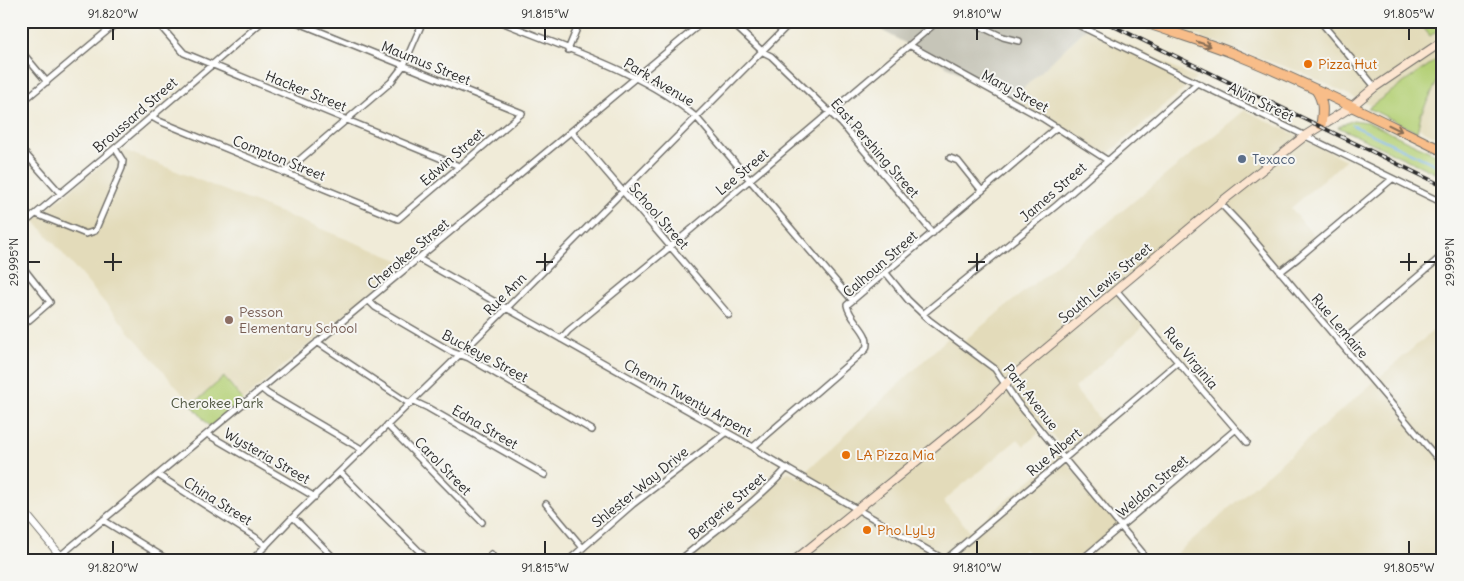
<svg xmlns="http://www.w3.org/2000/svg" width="1464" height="581" font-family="Delius,sans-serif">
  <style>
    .built { fill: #e3dbba }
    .industrial { fill: #c6c5b8 }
    .green { fill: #b4d076; stroke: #707e50 }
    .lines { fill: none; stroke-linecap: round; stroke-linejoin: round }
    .stream { stroke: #7fb7ef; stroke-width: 2 }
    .minor-casing { stroke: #706e68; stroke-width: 8 }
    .tertiary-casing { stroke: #706e68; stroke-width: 9 }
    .secondary-casing { stroke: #706e68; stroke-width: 10 }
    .primary-casing { stroke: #706e68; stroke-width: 11 }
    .minor { stroke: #fff; stroke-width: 5 }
    .tertiary { stroke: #fff; stroke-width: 7 }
    .secondary { stroke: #fce5d0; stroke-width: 8 }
    .primary { stroke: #f8bd89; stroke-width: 9 }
    .rail-casing { stroke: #2b2b2b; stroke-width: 4 }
    .rail { stroke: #f6f6f2; stroke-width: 2; stroke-dasharray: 5.5; stroke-linecap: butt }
    .oneway { stroke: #876d55 }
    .ticks { fill: none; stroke: #2b2b2b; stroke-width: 2 }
    .food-dot { fill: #e8710a; stroke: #f6f6f2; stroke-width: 2 }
    .service-dot { fill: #5c6f8a; stroke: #f6f6f2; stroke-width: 2 }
    .education-dot { fill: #8d6e63; stroke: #f6f6f2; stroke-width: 2 }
    .labels { text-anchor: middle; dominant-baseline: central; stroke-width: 4; stroke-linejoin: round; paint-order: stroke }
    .street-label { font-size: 14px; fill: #2b2b2b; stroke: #f6f6f2 }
    .food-label { font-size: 14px; fill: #c56008; stroke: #f6f6f2; text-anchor: start }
    .service-label { font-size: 14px; fill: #4e5e75; stroke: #f6f6f2; text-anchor: start }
    .education-label { font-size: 14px; fill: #785e54; stroke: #f6f6f2; text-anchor: start }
    .park-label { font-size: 14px; fill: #4d543e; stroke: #f6f6f2 }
    .neatline { fill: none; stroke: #2b2b2b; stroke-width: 2 }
    .ticks-label { font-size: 12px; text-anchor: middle; fill: #2b2b2b }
  </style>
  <rect width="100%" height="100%" fill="#f6f6f2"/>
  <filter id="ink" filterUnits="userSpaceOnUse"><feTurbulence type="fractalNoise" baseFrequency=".02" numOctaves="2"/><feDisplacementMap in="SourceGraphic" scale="10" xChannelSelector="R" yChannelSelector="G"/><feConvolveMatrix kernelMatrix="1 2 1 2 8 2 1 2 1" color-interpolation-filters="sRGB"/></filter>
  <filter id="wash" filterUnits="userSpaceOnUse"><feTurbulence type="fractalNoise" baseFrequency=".0096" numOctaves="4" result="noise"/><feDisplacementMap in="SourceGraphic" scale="20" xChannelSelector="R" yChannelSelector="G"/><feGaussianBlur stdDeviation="1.12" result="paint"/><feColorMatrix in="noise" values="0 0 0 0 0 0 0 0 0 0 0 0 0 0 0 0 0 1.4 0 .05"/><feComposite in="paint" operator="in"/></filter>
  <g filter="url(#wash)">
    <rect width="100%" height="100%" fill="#f0ebd8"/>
    <path class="built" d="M1155,21H1443V140L1303,73Z
      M1089,26L1196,78L1107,155L1010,101Z
      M1245,110L1346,160L1291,208L1317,240L1280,272L1220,203L1116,289L1147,323L1074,388L1101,421L1066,450L1045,427L1024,446L1018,439L943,501L970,531L1060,455L1122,526L1078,560H1034L1025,549L1013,560H685L788,472L799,478L948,338L959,345Z
      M121,149L406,263L243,400L224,377L192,405L34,220Z
      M1443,322V560H1169Z"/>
    <path class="industrial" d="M865,21H1080L1089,26L1010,101Z"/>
    <path class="green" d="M1428,21H1440L1443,27L1430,36L1422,26Z
      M1443,55V79L1439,78L1421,114L1417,132L1368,108Z
      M1353,120L1368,122L1443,158V177L1338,127Z
      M224,377L243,400L210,427L192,405Z"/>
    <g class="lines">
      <path class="stream" d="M1352,125L1443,168"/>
    </g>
  </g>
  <g filter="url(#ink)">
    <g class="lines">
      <g class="minor-casing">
        <path id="minor" d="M156,21L184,53L459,166
          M499,21C564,48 644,72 697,118L852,300
          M730,21L763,52L771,56L841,123L933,233
          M969,21L1003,37L1019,41
          M1070,21L1443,203
          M1320,21L1375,87
          M21,28L30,21
          M909,45L1042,118L1107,160
          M568,50L580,21
          M21,51L47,82
          M21,103L119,21
          M152,117L159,121L398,219L522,113L294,21
          M572,132L729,315
          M21,149L60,193
          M950,158L958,161L982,191
          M284,173L391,82L404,65L423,21
          M1220,203L1242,226L1443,465
          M36,214L86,234L95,231L122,168L123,161L115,148
          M21,226L115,148L263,21
          M419,259L753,447L760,453L945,560
          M21,265L50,302L21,327
          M1280,272L1298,258L1392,179
          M886,273L908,300L929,320L995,369L1017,402L1142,552
          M1116,290L1247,442
          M369,301L375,307L452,352L469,358L592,430
          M923,314L1057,205L1196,84
          M561,339L568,331L681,238L938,21
          M317,342L410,404
          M1340,343L1443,255
          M262,389L268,394L363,450
          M413,401L428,408L545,475
          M387,425L482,522
          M207,434L315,497
          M753,447L866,349C872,332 850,322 847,305L1057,127
          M340,472L428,560
          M158,475L255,537L266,546
          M546,504L583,548
          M293,517L336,560
          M103,520L168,560
          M491,554L495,560
          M55,560L704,21
          M252,560L293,517L486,329L792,21
          M569,560L633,504L726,433
          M680,560C715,530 756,503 787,468
          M945,560L1178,362
          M1081,560L1236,429"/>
      </g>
      <g class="tertiary-casing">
        <path id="tertiary" d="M21,508L64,560"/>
      </g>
      <g class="secondary-casing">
        <path id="secondary" d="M795,560L977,412L1018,372L1220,203L1306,135L1351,107L1375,87L1443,41"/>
      </g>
      <g class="primary-casing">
        <path id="primary" d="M1142,21C1175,34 1210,43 1242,57C1311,85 1377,119 1443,151
          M1316,90C1324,102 1323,111 1321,125"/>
      </g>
      <use href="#minor" class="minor"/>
      <use href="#tertiary" class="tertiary"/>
      <use href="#secondary" class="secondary"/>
      <use href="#primary" class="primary"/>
      <g class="rail-casing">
        <path id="rail" d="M1103,21L1443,186"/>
      </g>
      <use href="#rail" class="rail"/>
    </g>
    <defs><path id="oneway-shaft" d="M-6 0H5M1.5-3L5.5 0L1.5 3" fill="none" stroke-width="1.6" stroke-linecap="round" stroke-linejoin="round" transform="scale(1.25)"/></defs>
    <g class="oneway">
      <use href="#oneway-shaft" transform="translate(1204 44) rotate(18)"/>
      <use href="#oneway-shaft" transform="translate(1395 128) rotate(26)"/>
    </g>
  </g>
  <path class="ticks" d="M113,28V40M545,28V40M977,28V40M1409,28V40M113,253V271M545,253V271M977,253V271M1409,253V271M28,262H40M104,262H122M536,262H553M968,262H985M1400,262H1417M1424,262H1436M113,541V554M545,541V554M977,541V554M1409,541V554"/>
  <g class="food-dot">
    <circle cx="1308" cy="64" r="5"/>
    <circle cx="846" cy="455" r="5"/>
    <circle cx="867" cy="530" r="5"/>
  </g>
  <circle class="service-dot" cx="1242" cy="159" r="5"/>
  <circle class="education-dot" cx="229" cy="320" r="5"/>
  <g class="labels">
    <g class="street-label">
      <text transform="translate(426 63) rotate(22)">Maumus Street</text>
      <text transform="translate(659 82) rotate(31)">Park Avenue</text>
      <text transform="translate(306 91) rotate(22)">Hacker Street</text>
      <text transform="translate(1015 91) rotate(28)">Mary Street</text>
      <text transform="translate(1261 102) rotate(26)">Alvin Street</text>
      <text transform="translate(135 115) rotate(-41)">Broussard Street</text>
      <text transform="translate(875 148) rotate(49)">East Pershing Street</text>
      <text transform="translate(452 157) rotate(-41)">Edwin Street</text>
      <text transform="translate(279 158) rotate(22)">Compton Street</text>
      <text transform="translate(742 172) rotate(-40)">Lee Street</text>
      <text transform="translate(1053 192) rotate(-41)">James Street</text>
      <text transform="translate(659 216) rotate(49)">School Street</text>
      <text transform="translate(408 254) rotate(-40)">Cherokee Street</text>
      <text transform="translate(880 264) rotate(-41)">Calhoun Street</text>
      <text transform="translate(1105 283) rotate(-40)">South Lewis Street</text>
      <text transform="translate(505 294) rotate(-45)">Rue Ann</text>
      <text transform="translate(1340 326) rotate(50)">Rue Lemaire</text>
      <text transform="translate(485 356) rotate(28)">Buckeye Street</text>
      <text transform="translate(1191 358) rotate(50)">Rue Virginia</text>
      <text transform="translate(1031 397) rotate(52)">Park Avenue</text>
      <text transform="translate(688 398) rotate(29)">Chemin Twenty Arpent</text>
      <text transform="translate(485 427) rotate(30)">Edna Street</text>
      <text transform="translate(1054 452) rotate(-40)">Rue Albert</text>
      <text transform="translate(267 456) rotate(30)">Wysteria Street</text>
      <text transform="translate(443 466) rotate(46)">Carol Street</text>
      <text transform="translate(1152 486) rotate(-40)">Weldon Street</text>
      <text transform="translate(640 487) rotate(-39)">Shlester Way Drive</text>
      <text transform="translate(218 501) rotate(32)">China Street</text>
      <text transform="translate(727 506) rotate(-40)">Bergerie Street</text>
    </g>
    <g class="food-label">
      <text x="1318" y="64">Pizza Hut</text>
      <text x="856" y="455">LA Pizza Mia</text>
      <text x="877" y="530">Pho LyLy</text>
    </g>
    <g class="service-label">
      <text x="1252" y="159">Texaco</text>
    </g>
    <g class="education-label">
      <text x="239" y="312">Pesson<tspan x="239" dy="16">Elementary School</tspan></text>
    </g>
    <g class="park-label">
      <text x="217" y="403">Cherokee Park</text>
    </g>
  </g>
  <rect width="1464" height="581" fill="none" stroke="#f6f6f2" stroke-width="55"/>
  <rect x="28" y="28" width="1408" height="526" class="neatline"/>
  <g class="ticks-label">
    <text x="113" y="18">91.820°W</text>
    <text x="545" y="18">91.815°W</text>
    <text x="977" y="18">91.810°W</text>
    <text x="1409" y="18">91.805°W</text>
    <text transform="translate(14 262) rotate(-90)" y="4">29.995°N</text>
    <text transform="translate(1450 262) rotate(-90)" y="4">29.995°N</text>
    <text x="113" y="572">91.820°W</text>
    <text x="545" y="572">91.815°W</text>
    <text x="977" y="572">91.810°W</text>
    <text x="1409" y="572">91.805°W</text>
  </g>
</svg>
